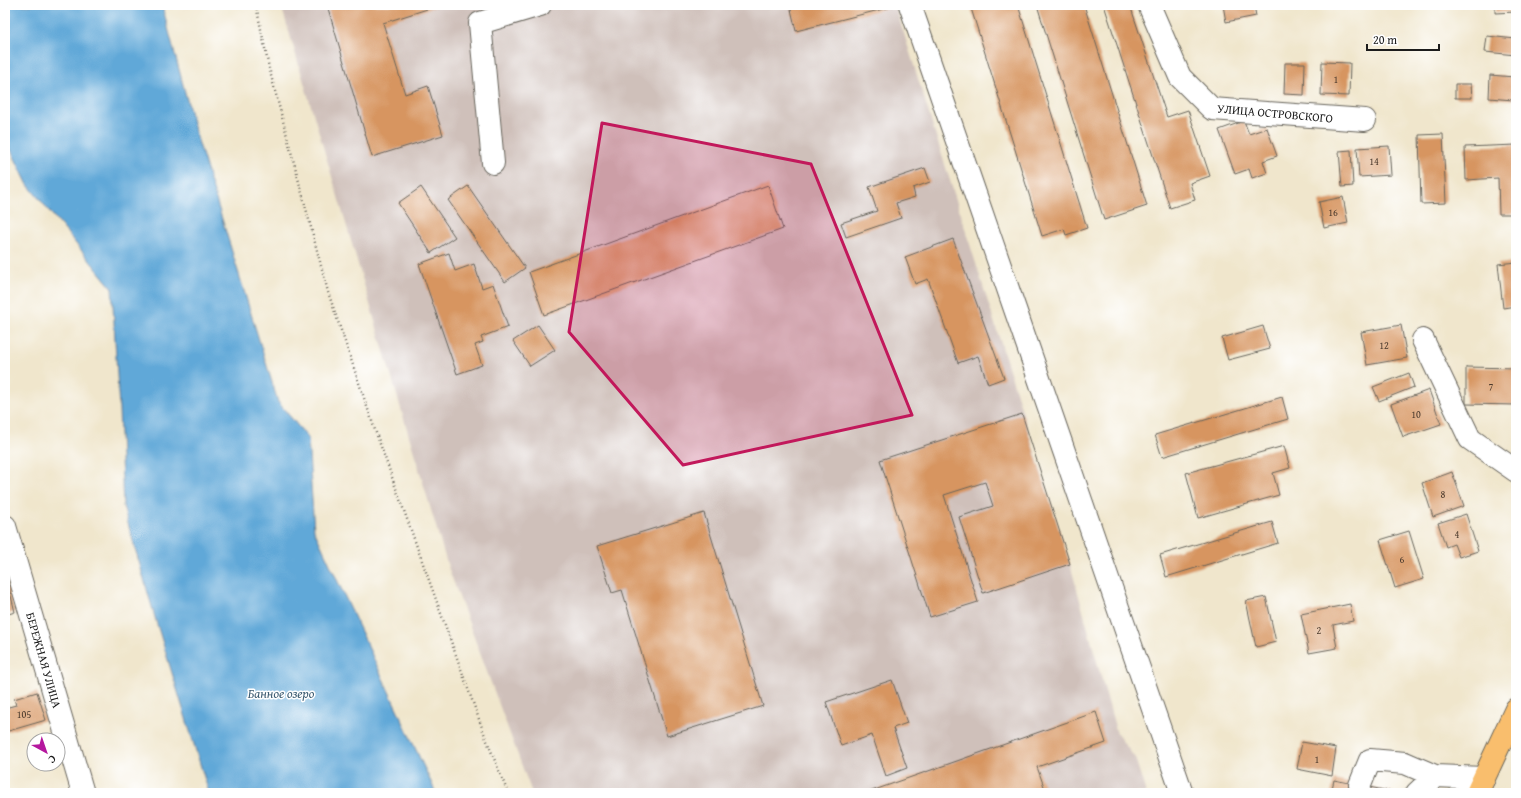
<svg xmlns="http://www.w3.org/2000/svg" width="1521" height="798" font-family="'Gentium Book Plus',serif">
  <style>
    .industrial { fill: #cfc0ba }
    .water { fill: #61a8d8; stroke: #3e627a }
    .building { fill: #d79561 }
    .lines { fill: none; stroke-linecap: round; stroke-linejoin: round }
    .minor-casing { stroke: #66635a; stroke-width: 24 }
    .major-casing { stroke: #66635a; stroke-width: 24 }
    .path { stroke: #66635a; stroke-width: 2.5; stroke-dasharray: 1 3; stroke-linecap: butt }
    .minor { stroke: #fff; stroke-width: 22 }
    .major { stroke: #f9be6d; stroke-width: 22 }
    .marked { fill: #c2185b; fill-opacity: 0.2; stroke: #c2185b; stroke-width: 3; stroke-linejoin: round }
    .labels { text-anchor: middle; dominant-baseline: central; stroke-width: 3; stroke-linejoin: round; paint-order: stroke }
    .number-label { font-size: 10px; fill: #4b3a2d }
    .street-label { font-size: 12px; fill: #1c1c1c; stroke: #fff }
    .water-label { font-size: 13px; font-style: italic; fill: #3b5b71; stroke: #fff }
  </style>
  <rect width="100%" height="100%" fill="#fff"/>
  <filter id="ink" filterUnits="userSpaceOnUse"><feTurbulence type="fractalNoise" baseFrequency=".025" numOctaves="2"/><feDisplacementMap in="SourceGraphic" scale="8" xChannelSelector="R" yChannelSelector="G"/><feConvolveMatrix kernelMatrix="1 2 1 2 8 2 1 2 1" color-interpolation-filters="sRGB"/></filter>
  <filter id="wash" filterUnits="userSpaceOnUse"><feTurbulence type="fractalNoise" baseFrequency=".012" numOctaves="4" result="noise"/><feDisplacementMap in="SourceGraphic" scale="16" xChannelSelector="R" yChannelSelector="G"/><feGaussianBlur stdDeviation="0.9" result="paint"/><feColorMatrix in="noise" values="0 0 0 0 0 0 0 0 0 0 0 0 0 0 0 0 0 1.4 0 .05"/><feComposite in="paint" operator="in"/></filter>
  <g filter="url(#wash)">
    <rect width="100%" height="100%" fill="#f0e6cc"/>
    <path class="industrial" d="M281,5H895L1070,564L1117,734L1135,758L1146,793H532L448,567Z"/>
    <path class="water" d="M5,5H162L196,134L278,402L308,438L314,530L436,793H209L156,621L123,506L119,409L112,288L28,185L5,138Z"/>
    <g id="blocks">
      <path class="building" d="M327,5H440L383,23L405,94L428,86L443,135L372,157Z
        M790,5H895V6L796,31Z
        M970,5H1018L1087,228L1066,235L1064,229L1042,236Z
        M1037,5H1084L1147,206L1104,220Z
        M1104,5H1130L1167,117L1188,110L1210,176L1190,183L1195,200L1170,208Z
        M1223,5H1254L1256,16L1226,22Z
        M1495,5H1516V12L1495,13Z
        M1487,36L1516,39V55L1485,52Z
        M1322,62L1350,63L1349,96L1321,95Z
        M1285,63H1305L1304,95L1284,94Z
        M1490,75L1514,77L1513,100L1489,98Z
        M1455,84H1471L1472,98H1455Z
        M1244,121L1249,134L1267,128L1277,156L1263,161L1267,173L1252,178L1249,169L1235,174L1219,130Z
        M1443,134L1446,203L1421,204L1419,135Z
        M1516,145V214H1499L1498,178L1466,180L1465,147Z
        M1389,146L1391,175L1359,177L1357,148Z
        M1351,150L1353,186L1342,187L1339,151Z
        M925,168L930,182L913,188L915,197L896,203L901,218L846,237L841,223L877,211L869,187Z
        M768,185L783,229L544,315L529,272Z
        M468,186L525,268L505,282L448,200Z
        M421,187L455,237L431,253L398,203Z
        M1343,197L1348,223L1324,228L1319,202Z
        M953,239L1004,378L988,384L978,356L958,363L928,279L915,284L905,257Z
        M449,253L455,271L474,264L482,288L493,284L508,327L481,337L483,342L475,345L482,365L457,374L419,264Z
        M1516,262V306L1503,308L1498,264Z
        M538,325L555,350L530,366L513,341Z
        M1401,325L1407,358L1367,365L1361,332Z
        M1263,326L1270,349L1228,360L1222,338Z
        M1466,367L1516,368V405L1466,404Z
        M1409,373L1414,387L1379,401L1373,387Z
        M1429,390L1441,424L1403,437L1391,404Z
        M1282,397L1288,419L1162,457L1155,435Z
        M1022,414L1070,564L983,593L959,517L993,506L985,482L944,495L978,602L930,617L880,460Z
        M1284,446L1290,468L1273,473L1279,495L1198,518L1186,473Z
        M1452,472L1464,506L1433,517L1422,483Z
        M704,513L763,706L667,736L622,590L612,593L597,546Z
        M1466,514L1478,551L1459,557L1454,544L1446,547L1438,523Z
        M1272,522L1278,543L1166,577L1160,555Z
        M1409,531L1424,579L1395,588L1380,540Z
        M5,584H8L15,612L5,615Z
        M1266,597L1276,642L1256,647L1246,601Z
        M1350,604L1353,621L1333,625L1337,648L1309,653L1301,614Z
        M892,680L907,723L893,728L907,768L886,776L872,735L841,746L826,702Z
        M37,692L46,720L5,732V708L16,705L14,699Z
        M1096,712L1106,743L1037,767L1046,792L1045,793H866Z
        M1302,742L1336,748L1332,776L1297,769Z
        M1334,780L1394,792V793H1331Z"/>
    </g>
  </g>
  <g filter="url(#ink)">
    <use href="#blocks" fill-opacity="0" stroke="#66635a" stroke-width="1"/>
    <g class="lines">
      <g class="minor-casing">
        <path id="minor" d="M910,5L1182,793
          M1149,5L1180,77L1212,109L1365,120
          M493,163L480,23L540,5
          M1423,340L1470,439L1516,471
          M5,526L83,793
          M1360,785L1370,760L1405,763L1435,776L1484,778
          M1417,793L1435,776"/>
      </g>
      <g class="major-casing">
        <path id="major" d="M1477,793L1516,709"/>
      </g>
      <path class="path" d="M256,5L269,68L328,292L375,430L485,736L508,793"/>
      <use href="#minor" class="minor"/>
      <use href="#major" class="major"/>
    </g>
  </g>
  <path class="marked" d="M602,123L811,164L912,415L683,465L569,332Z"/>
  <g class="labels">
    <g class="number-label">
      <text x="1336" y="79">1</text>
      <text x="1374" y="161">14</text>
      <text x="1333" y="212">16</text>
      <text x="1384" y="345">12</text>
      <text x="1491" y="386">7</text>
      <text x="1416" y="414">10</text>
      <text x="1443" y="494">8</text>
      <text x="1457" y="534">4</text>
      <text x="1402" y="559">6</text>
      <text x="1319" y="630">2</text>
      <text x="24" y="714">105</text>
      <text x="1317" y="759">1</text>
    </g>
    <g class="street-label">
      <text transform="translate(1275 113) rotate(5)">УЛИЦА ОСТРОВСКОГО</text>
      <text transform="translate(44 660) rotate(74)">БЕРЕЖНАЯ УЛИЦА</text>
    </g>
    <g class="water-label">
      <text x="281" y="693">Банное озеро</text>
    </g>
  </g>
  <rect width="1521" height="798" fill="none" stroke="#fff" stroke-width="20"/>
  <g transform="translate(46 752) rotate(140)"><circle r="19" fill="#ffffff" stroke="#a4a4a4"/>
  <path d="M0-3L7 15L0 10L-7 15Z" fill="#b5179e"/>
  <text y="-6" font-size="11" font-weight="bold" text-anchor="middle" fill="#1c1c1c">С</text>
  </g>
  <path d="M1367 44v6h72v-6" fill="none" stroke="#1c1c1c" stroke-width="2"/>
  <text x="1373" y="44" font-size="12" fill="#1c1c1c" stroke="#ffffff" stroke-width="3" paint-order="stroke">20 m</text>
</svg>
